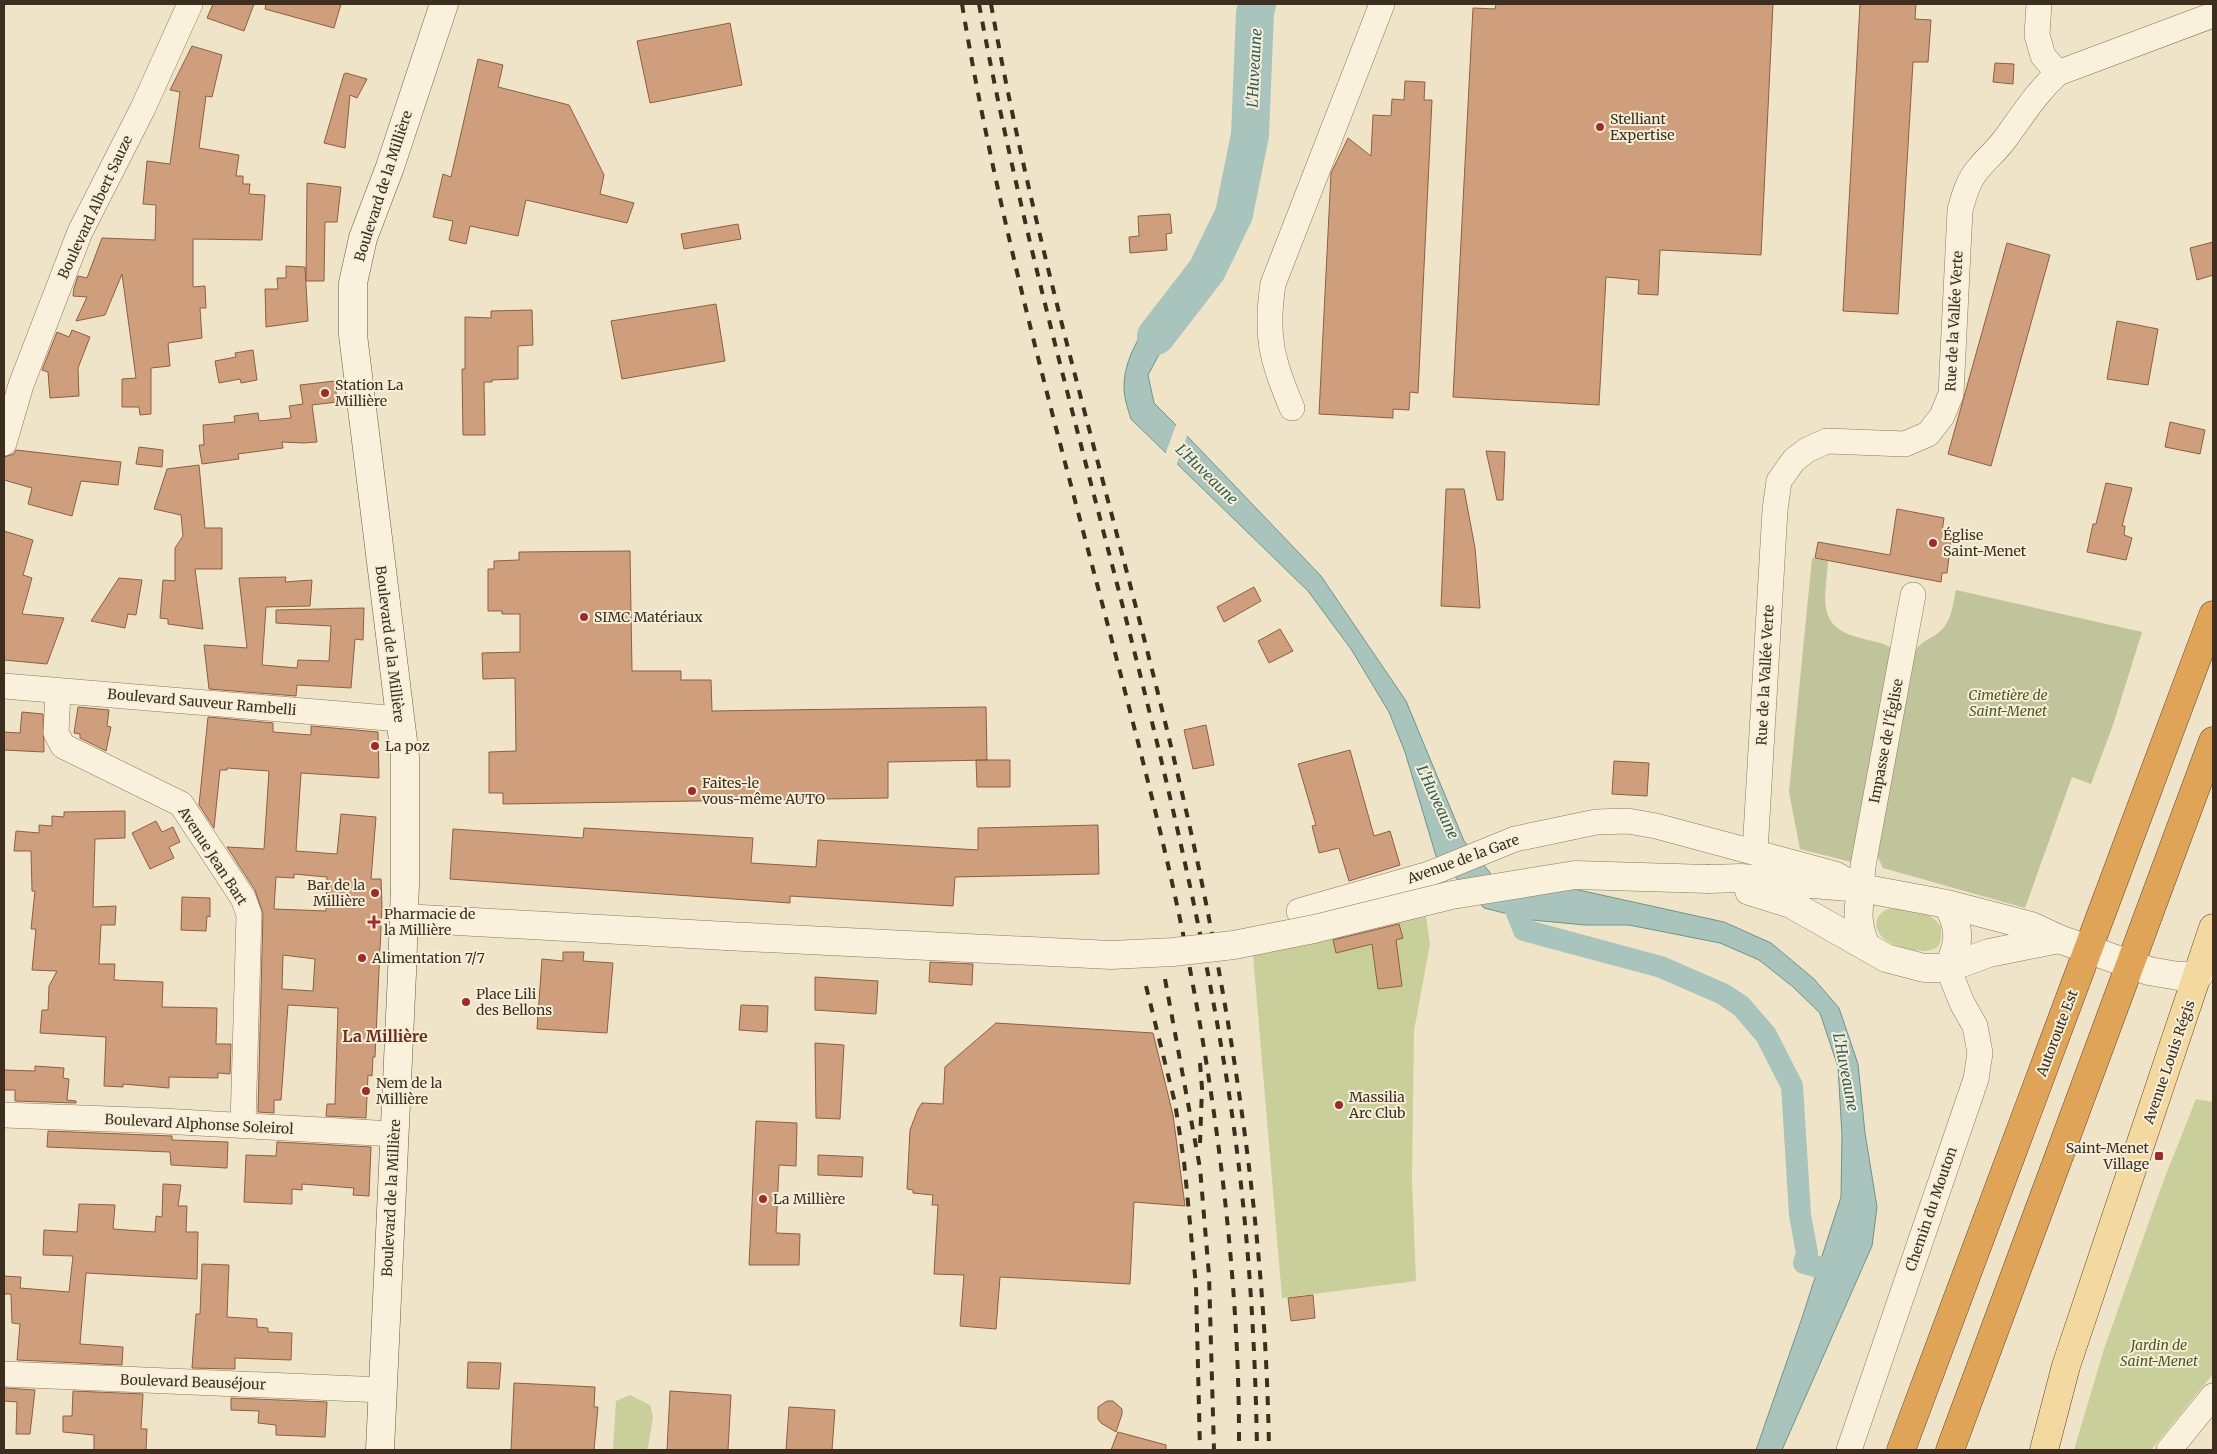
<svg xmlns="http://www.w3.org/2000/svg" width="2217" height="1454" font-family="Merriweather,serif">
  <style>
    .green { fill: #c9cf9b }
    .cemetery { fill: #bfc49a }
    .water { fill: #a9c4bc; stroke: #6f938a }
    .pier { fill: #f0e4c8 }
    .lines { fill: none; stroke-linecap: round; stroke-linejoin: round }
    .canal { stroke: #a9c4bc; stroke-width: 22 }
    .river { stroke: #a9c4bc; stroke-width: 38 }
    .building { fill: #cf9f7d; stroke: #8d5f41; fill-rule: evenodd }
    .minor-casing { stroke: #8d765c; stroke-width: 26 }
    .tertiary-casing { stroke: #8d765c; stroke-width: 29 }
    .secondary-casing { stroke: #6f573f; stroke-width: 29 }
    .primary-casing { stroke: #5b4430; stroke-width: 29 }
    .motorway-casing { stroke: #5b4430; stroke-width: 29 }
    .minor { stroke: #faf1dc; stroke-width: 25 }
    .tertiary { stroke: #faf1dc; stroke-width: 28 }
    .secondary { stroke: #faf1dc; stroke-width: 28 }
    .primary { stroke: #f3d9a0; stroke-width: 28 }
    .motorway { stroke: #e0a458; stroke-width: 28 }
    .rail { stroke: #3d2e20; stroke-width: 4; stroke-dasharray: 9 9; stroke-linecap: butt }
    .tertiary-bridge-casing { stroke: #8d765c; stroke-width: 29; stroke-linecap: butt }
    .tertiary-bridge { stroke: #faf1dc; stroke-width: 28 }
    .poi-dot { fill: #9e2a2b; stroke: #f7eed8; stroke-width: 2 }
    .labels { text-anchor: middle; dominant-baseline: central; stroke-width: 4; stroke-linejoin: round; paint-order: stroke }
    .poi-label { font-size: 14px; fill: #3d2e20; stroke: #f7eed8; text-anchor: start }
    .street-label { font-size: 14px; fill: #3d2e20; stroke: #f7eed8 }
    .park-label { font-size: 14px; font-style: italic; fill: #4d5a26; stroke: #f7eed8 }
    .water-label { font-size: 15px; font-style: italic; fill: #2f5d5a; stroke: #f7eed8 }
    .quarter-label { font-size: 16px; font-weight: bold; fill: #6b2e1e; stroke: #f7eed8 }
  </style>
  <rect width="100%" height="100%" fill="#f0e4c8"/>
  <path class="green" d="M1895,907C1914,910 1930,910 1941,927C1941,933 1942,941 1938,946C1929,957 1895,947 1886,940C1869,927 1876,910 1895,907Z
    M1426,916L1430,944L1414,1031L1412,1179L1416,1281L1282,1298L1253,955Z
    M2196,1099L2213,1102V1374L2151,1450H2074L2104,1349L2163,1182Z
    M630,1395L650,1405L653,1417L648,1448L646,1450H613L616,1401Z"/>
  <path class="cemetery" d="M1812,558L1828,561C1826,596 1815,626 1857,637C1869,641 1881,641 1891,648L1851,862L1800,849L1789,792Z
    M1956,590L2142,632L2113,725L2091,784L2072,777L2025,908L1883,868L1876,853L1913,655C1921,638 1934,640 1944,627C1952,618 1953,602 1956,590Z"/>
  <path class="water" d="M1174,286L1200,305L1163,347L1148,375L1154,403L1189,438L1321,576L1406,701L1464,841L1496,880L1565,887L1724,922L1771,943L1814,979L1839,1008L1858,1064L1865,1133L1877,1207L1872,1246L1782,1450H1756L1802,1318L1841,1197L1842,1135L1838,1067L1820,1013L1792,986L1759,960L1720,943L1629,925H1585L1532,920L1484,908L1436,856L1405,752L1389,712L1351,649L1308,591L1131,419C1128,409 1124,398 1124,388C1123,351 1154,316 1174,286Z"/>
  <path class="pier" d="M1177,422L1188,433L1176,466L1165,455Z"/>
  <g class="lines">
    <path class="canal" d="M1509,893L1524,930L1661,967L1723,994L1741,1006L1766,1035L1792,1086L1800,1215L1807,1253L1804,1263L1843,1274"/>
    <path class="river" d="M1156,336L1207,270L1234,214L1250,135L1255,13L1257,4"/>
  </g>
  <path class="building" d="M213,4H254L244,31L207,18Z
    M266,4H341L334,28L265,9Z
    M1496,4H1773L1761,255L1660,250L1658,295L1638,294L1639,280L1606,277L1599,405L1453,397L1473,8L1495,9Z
    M1860,4H1916L1915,19L1931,20L1928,62H1913L1898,314L1843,311Z
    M730,23L742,85L650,103L637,41Z
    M192,46L222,55L212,97L206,96L199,148L239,155L236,176H243V184H250L249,194L265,195L262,240L193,239V287L205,286L206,308H200L202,338L168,343L170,366L151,368V414L140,415L139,407H122V379L136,378L122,274L105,315L76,321L87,297L73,296L74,288L78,276L87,278L102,238L155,240L156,205L143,204L147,161L170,164L180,92L170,90Z
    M478,59L503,65L498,87L569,105L604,175L600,194L634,203L627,223L526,200L518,236L470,226L466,244L449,240L453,221L433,217L443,174L451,177Z
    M1995,63L2014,64L2013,84L1993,82Z
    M346,73L367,79L357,98L350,95L345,148L324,143L344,74Z
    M1405,81L1425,82L1424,100H1432L1418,393L1410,392L1409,410L1393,409V418L1319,414L1331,173L1348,138L1371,156L1373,115L1391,116L1392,99L1404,100Z
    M307,183L341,187L337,222H325L324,281H306Z
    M1170,214L1172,233L1166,234L1167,250L1130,253L1129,237L1139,236L1138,216Z
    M738,224L741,239L684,249L681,234Z
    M2213,242V275L2197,280L2190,248Z
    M2007,243L2050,255L1991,466L1948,454Z
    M286,266L305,267L308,321L266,327L265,289H278L277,278H286Z
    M716,304L725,361L622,379L611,321Z
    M532,310L533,345L518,346V379L492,380V382H484L485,435H463L462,369H465V317L491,318V311Z
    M2117,321L2158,329L2148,385L2107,379Z
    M72,330L90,337L78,368L79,396L50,398L48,372L42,370L57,332L69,337Z
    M253,350L257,380L241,383L240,379L219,383L215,361L236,357L235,353Z
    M335,381L337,402L312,405L317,442L304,443L282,442L283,448L238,454L239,459L202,464L199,445H204L203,425L235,422L234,416L258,413L259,421L291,418L289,406L303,404L300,385Z
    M2170,422L2205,430L2200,454L2165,447Z
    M139,447L163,450L162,467L136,464Z
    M16,450L121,462L118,485L81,481L72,516L28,504L32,488L4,480V457L14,454Z
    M1486,451L1505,452L1503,500H1497Z
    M199,465L205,528H222V569H195L203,629L168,624V619L160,618L163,580L175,581V548L183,536L181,515L154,509L167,469Z
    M2106,483L2132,488L2122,526H2125L2124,535L2132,538L2126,560L2087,552L2093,524H2096Z
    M1446,489H1464L1475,548L1480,608L1441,606Z
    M1897,509L1944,518L1942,532L1952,534L1947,573H1942L1941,582L1815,558L1818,542L1890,555Z
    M4,531L33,540L23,575L32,578L22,614L64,618L47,664L4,660Z
    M630,551L632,671H681V680H711L712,711L986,707L987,760L888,762V798L503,804V793H489V752L516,751L515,678L483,679L482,653L520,652V614H502V611H488V569H494V561L519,560V552Z
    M286,577L285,582L312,580L310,606L266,607L262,665L297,668L298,660L329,661L331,626L276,623V610L364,608L363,640L355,639L351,688L297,685L296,696L209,689L204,645L247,648L239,578Z
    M119,578L142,580L136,615L128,614L125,628L91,621Z
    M1254,587L1261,601L1224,622L1217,607Z
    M1280,629L1293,651L1269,663L1258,641Z
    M78,707L109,710L107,726L111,727L106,751L80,738V734L74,733Z
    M22,712L43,714L44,752L4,750V732L20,733Z
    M208,717L273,723V732L311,735V726L378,732L379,778L301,773L296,851L337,854L341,814L376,817L371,879H381L382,906L375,1057H373L372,1076L368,1075L366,1118L326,1116L327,1104H335L338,1008L288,1005L281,1100H274V1113L258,1112L263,914L255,890L227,847L264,849L269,771L227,768V770H220L214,828L199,805ZM294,874L327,877L326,911L274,909L276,877L294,878ZM283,955L315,959L313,991L282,989Z
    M1206,725L1214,765L1193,769L1184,730Z
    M1350,750L1374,836L1390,831L1400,865L1349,881L1339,848L1319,853L1312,826L1316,825L1298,764Z
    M976,760H1010V787H977Z
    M1614,761L1649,763L1647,796L1612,794Z
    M125,811V838L95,839L93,907L116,906L115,925H101L99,964H115L114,980L163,982L162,1007L217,1008L216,1044H231L230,1074L218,1073V1078L169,1077V1088L123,1084V1087L104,1086L106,1037L40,1033L42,1010H48L49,986L57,971L32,970L36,929H31L35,891H32L31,851H14L16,831L39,833V825L52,826V816L64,817V812Z
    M156,821L162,832L173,827L180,842L169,847L174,858L150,869L132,833Z
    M1098,825L1099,874L955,877L953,906L790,896V903L450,879L453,829L583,838L584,828L753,838L751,863L816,867L818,840L978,850V828Z
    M182,897L210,898V917L207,916L206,931L181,930Z
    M1399,924L1403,938L1396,940L1402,986L1378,989L1372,944L1336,953L1333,940Z
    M563,952H584L583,961L613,963L607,1033L537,1029L542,959L563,961Z
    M930,962L973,964L972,985L929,982Z
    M815,977L878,981L876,1014L815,1010Z
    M741,1005L768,1006L767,1032L739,1030Z
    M996,1023L1153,1033L1173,1115L1185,1206L1134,1202L1130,1284L1000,1277L996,1329L960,1326L964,1275L934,1274L938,1205H932L933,1195L913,1193V1190L907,1189L910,1130L918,1109L922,1103L943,1104L945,1067Z
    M815,1043L844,1045L840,1119L816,1118Z
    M35,1066L64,1068L63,1078L69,1079L67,1100L76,1101V1103L15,1101V1090H4V1070L35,1071Z
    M756,1121L797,1123L796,1166L779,1165L776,1233L800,1234L799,1265H749Z
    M48,1131L172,1136V1140L228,1142L227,1168L171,1165L170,1152L47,1147Z
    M277,1142L371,1147L369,1196L353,1195L354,1188L302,1184V1190L292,1189V1204L244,1202L246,1155L276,1156Z
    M818,1155L863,1157L862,1177L818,1175Z
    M163,1184L181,1185L178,1206H187L186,1232H198L197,1279L86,1273L80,1344L123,1347L122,1365L17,1360L20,1324L12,1323L11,1294H4V1276L21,1277L20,1288L69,1292L73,1256L43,1255L44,1230L77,1232L79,1204L115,1205L113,1229L155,1232L156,1216L162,1217Z
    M202,1264L229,1265L227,1317L257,1319V1327L268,1328V1332L292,1333L291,1360L235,1358V1369L192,1368L196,1314H200Z
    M1313,1295L1315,1318L1291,1321L1288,1298Z
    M468,1362L501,1363L499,1389L467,1388Z
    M514,1383L595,1387L594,1407H598L594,1450H511Z
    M4,1388L35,1390L30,1434H16L17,1402L4,1401Z
    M73,1391L143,1394L141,1429H147L146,1450H94V1435L63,1432V1416H72Z
    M670,1391L731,1395L728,1450H667Z
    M231,1398L327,1402L325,1437L276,1435V1425L258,1423L259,1411L231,1410Z
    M1107,1401H1113L1122,1409V1414L1116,1432L1101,1423L1098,1419V1407Z
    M789,1407L835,1410L832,1450H786Z
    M1118,1432L1166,1445V1450H1111Z"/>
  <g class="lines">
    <g class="minor-casing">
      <path id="minor" d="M2039,4L2037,35L2043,56L2058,73
        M1292,408C1272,361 1265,336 1273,284L1382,4
        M4,443L21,385L80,232L143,108L190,4
        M4,686L400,719
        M58,691L56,733L63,746L181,804L243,898L249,914L243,1125
        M1755,852L1775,510L1779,481L1794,460L1807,450L1827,441L1905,444L1928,434L1942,416L1951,394L1960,210C1964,196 1968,180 1979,168C1987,158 1997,150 2005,139C2022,116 2036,93 2058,73L2213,15
        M1299,911L1429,874L1515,839L1596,822L1628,821L1656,826L1835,874L1861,888L1863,866L1913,595
        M4,1115L162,1121L394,1134
        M4,1374L383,1390
        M1849,1450L1976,1079L1980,1053L1975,1026L1962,1003L1948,968
        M2169,1450L2213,1396"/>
    </g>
    <g class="tertiary-casing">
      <path id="tertiary" d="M1709,879L1741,878L1861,888L1947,904L2031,926L2059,939L2149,971L2178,976L2199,975
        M1861,888C1858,911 1856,924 1866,946
        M1749,891L1791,904L1886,958L1924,968H1948C1960,942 1961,929 1947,904
        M404,918L726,936
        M1948,968L1989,953L2059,939"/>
    </g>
    <g class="secondary-casing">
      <path id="secondary" d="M380,1450L402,973L405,884V757L353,335V283L363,238L390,167L444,4"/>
    </g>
    <g class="primary-casing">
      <path id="primary" d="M2044,1450L2066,1366L2213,928"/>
    </g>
    <g class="motorway-casing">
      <path id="motorway" d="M1901,1450L2213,615
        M1950,1450L2213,741"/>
    </g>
    <use href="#minor" class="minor"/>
    <use href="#tertiary" class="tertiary"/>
    <use href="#secondary" class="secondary"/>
    <use href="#primary" class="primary"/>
    <use href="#motorway" class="motorway"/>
    <path class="rail" d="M962,4C999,228 1062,448 1119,668C1144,766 1170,864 1189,964C1219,1121 1240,1290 1239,1450
      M979,4C1044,357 1162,698 1222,1051C1245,1183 1255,1317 1257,1450
      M991,4C1043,296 1137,579 1199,869C1239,1061 1266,1254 1269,1450
      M1165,979L1200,1168L1209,1275L1214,1450
      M1146,986L1175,1103L1184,1161L1196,1286L1200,1450
      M1200,1063L1202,1088L1200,1143"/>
    <g class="tertiary-bridge-casing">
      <path id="tertiary-bridge" d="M726,936L1111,955L1173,952L1234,945L1314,929L1452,895L1575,875L1709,879"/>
    </g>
    <use href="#tertiary-bridge" class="tertiary-bridge"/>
  </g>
  <g class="poi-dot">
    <circle cx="1600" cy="127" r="5"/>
    <circle cx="325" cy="393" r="5"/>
    <circle cx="1933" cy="543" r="5"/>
    <circle cx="584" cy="617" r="5"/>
    <circle cx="375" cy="746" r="5"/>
    <circle cx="692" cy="791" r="5"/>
    <circle cx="375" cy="893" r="5"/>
    <path d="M371.5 914.5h5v5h5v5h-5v5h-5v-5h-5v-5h5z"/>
    <circle cx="362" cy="958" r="5"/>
    <circle cx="466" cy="1002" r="5"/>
    <circle cx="366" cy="1091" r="5"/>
    <circle cx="1339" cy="1105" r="5"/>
    <rect x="2154" y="1151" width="10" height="10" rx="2.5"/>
    <circle cx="763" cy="1199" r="5"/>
  </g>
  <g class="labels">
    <g class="poi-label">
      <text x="1610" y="119">Stelliant<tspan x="1610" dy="16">Expertise</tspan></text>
      <text x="335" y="385">Station La<tspan x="335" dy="16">Millière</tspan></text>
      <text x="1943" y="535">Église<tspan x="1943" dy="16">Saint-Menet</tspan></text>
      <text x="594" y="617">SIMC Matériaux</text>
      <text x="385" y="746">La poz</text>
      <text x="702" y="783">Faites-le<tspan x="702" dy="16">vous-même AUTO</tspan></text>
      <text x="365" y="885" text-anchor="end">Bar de la<tspan x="365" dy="16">Millière</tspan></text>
      <text x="384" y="914">Pharmacie de<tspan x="384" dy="16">la Millière</tspan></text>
      <text x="372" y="958">Alimentation 7/7</text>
      <text x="476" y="994">Place Lili<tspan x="476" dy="16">des Bellons</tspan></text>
      <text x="376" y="1083">Nem de la<tspan x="376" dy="16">Millière</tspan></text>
      <text x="1349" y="1097">Massilia<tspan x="1349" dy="16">Arc Club</tspan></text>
      <text x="2149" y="1148" text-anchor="end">Saint-Menet<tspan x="2149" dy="16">Village</tspan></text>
      <text x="773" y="1199">La Millière</text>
    </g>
    <g class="street-label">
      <text transform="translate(383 186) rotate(-72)">Boulevard de la Millière</text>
      <text transform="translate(95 207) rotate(-65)">Boulevard Albert Sauze</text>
      <text transform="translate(1954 321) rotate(-87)">Rue de la Vallée Verte</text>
      <text transform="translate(390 644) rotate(83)">Boulevard de la Millière</text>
      <text transform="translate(1765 675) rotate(-87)">Rue de la Vallée Verte</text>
      <text transform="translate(202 702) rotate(5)">Boulevard Sauveur Rambelli</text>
      <text transform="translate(1886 741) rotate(-79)">Impasse de l'Église</text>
      <text transform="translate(213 856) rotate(57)">Avenue Jean Bart</text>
      <text transform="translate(1463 859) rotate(-20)">Avenue de la Gare</text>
      <text transform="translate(2057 1033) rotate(-69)">Autoroute Est</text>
      <text transform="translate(2169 1062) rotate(-71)">Avenue Louis Régis</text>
      <text transform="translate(199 1124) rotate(3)">Boulevard Alphonse Soleirol</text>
      <text transform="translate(391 1198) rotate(-87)">Boulevard de la Millière</text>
      <text transform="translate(1931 1209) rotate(-71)">Chemin du Mouton</text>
      <text transform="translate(193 1382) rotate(2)">Boulevard Beauséjour</text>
    </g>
    <g class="park-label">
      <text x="2008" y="695">Cimetière de<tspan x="2008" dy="16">Saint-Menet</tspan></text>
      <text x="2159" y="1345">Jardin de<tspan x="2159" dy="16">Saint-Menet</tspan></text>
    </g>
    <g class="water-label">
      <text transform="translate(1254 68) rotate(-87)">L'Huveaune</text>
      <text transform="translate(1207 474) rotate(44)">L'Huveaune</text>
      <text transform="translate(1438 802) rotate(65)">L'Huveaune</text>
      <text transform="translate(1846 1072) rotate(79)">L'Huveaune</text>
    </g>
    <g class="quarter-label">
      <text x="385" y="1036">La Millière</text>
    </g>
  </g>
  <rect width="2217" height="1454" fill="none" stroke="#3d2e20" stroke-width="10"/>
</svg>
